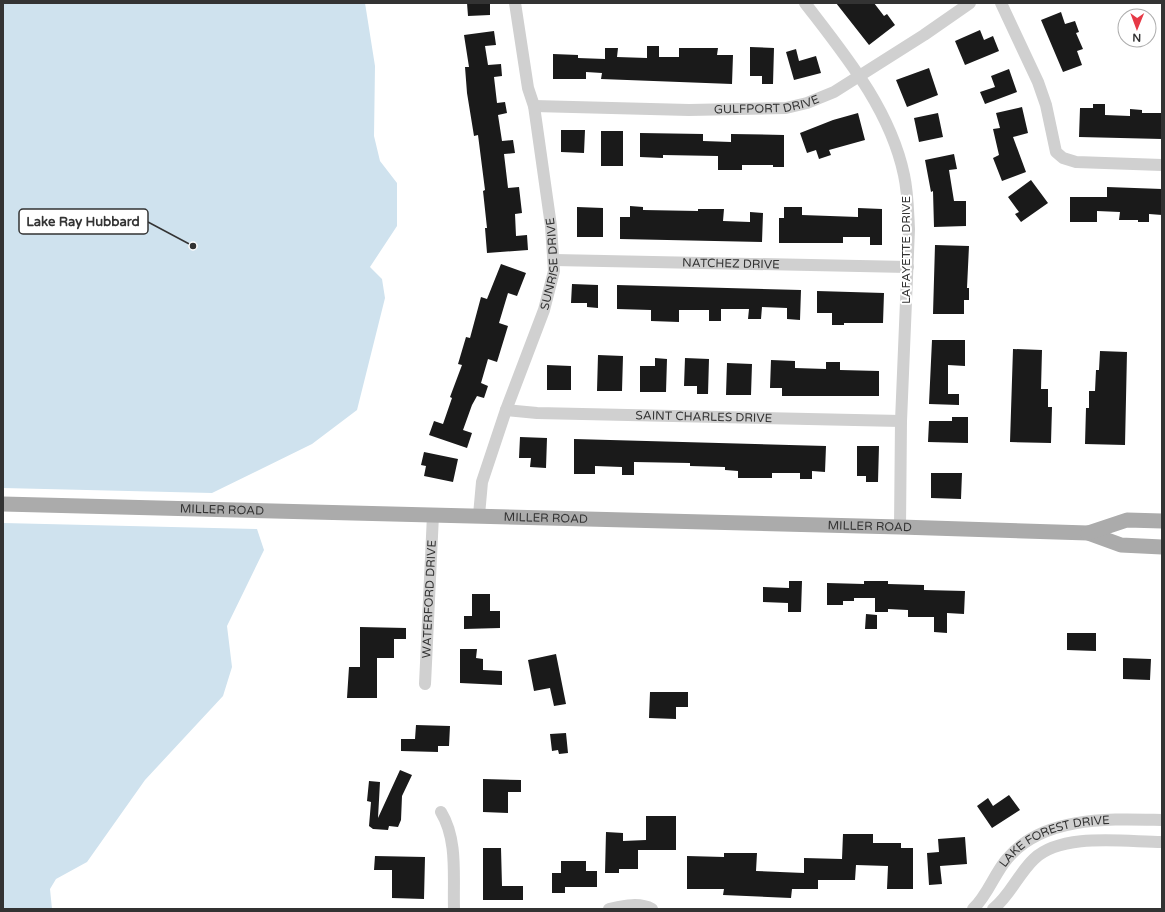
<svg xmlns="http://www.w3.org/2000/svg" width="1165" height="912" font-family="'Varela Round',sans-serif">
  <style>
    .water { fill: #cfe2ee }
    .building { fill: #1a1a1a }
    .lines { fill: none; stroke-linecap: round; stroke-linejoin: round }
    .minor { stroke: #d0d0d0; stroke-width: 12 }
    .major { stroke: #ababab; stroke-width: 15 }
    .labels { text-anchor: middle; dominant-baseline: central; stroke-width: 4; stroke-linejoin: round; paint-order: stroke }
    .street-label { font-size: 12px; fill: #333; stroke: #fff }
    .leader { fill: none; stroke: #333; stroke-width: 1.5 }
    .callout-dot { fill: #333; stroke: #fff; stroke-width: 1.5 }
    .callout { fill: #fff; stroke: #333; stroke-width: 1.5 }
    .callout-label { font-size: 13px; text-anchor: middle; font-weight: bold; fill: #333 }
  </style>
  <rect width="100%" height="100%" fill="#fff"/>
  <path class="water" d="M3,3H365L375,66L374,136L380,161L397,183V226L370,267L382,279L385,298L357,410L312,444L212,493L3,488Z
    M3,523L257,529L264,550L227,626L232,667L223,696L145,780L87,862L56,879L50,889L52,909H3Z"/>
  <path class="building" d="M467,3H490V15L468,16Z
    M836,3H874L884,16L887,14L895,25L869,45Z
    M1061,12L1065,24L1075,21L1079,32L1076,33L1083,49L1077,51L1082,65L1063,72L1041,20Z
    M980,30L984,40L993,36L999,51L965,65L955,41Z
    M494,31L496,45L485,46L488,65L501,64L502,76L494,77L497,103L505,102L507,113L498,115L502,141L513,140L515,153L504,154L508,188L519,187L522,213L515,214L516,236L527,235L528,250L487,253L485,228H487L483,191L485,190L478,135L474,136L467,93L465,67H469L464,35Z
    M647,46H659V57H679V48H718L717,55H733L732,84L601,79L602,73L586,72V79H553V54L578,55V58L605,59V48H618L617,57L647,58Z
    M750,47L774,48L773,84H762V76H750Z
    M796,49L799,61L816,56L821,73L794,80L786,52Z
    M929,68L938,95L907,107L896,80Z
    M1009,69L1017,92L985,104L980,92L995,87L991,76Z
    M1093,104H1105V115L1130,116V109L1142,110V113H1162V139L1079,137L1080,108H1093Z
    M1022,107L1028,133L1013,137L1026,172L1002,181L993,158L999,155L993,129L1000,128L996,113Z
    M858,113L865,140L829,150L831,155L819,159L816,150L807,153L800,133L833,120Z
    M938,113L943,137L919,142L914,118Z
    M561,130H585L584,153L561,152Z
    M601,131H623V166H601Z
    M640,133L703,134V141L731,142V134L784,135V167H773V165H742V170H718V156L663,155V158L640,157Z
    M954,154L957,169L949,170L954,201H966V226L934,227L933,191L931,192L925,160Z
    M1031,180L1048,203L1021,222L1015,214L1019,212L1008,197Z
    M1107,187L1162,189V215L1149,214V222H1138V220H1119L1120,212L1097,211V222H1070V197H1107Z
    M630,206L643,207V210L698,211V209H724L723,221L750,222V212L763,213L762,242L620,239V217H630Z
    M577,207L603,208V237H577Z
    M784,207H802V215L858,217V208L882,209V245H870V237H843V243H779V218H784Z
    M935,245L969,246L967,288H969V300H964V314H933Z
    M501,264L526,273L517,296L508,293L499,323L508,326L497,362L488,359L481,383L488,386L484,398L477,396L472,405L463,430L472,433L467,448L429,435L434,421L443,424L452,398L450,397L462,365L458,364L466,337L470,338L481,297L487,299Z
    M572,284L598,285V308L587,307V303H571Z
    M617,285L801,290L800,320L787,319V308L762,307L761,319H748L749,309H721V321H709V310H679V322L651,321V310L617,309Z
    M817,291L884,293L883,323H844V325H832V313H817Z
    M932,340H965V366L948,365V394H959V405L929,404Z
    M1013,349L1042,350L1041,389H1048V407H1052L1051,443L1010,442Z
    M1100,351L1127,352L1125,445L1085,444L1086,408H1089V391H1095L1096,370H1099Z
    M598,355L623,356L622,391H597Z
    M655,358L667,359L666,392H640V366H655Z
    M685,358L709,359L708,394H697V386H684Z
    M771,360L795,361V368L826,369V362H840V370L879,371V396H782V388H770Z
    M727,363L752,364L751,395H726Z
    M547,365L571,366V390H547Z
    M952,417H968V443L928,442L929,421H952Z
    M520,437L547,438L546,468L530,467L531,458H519Z
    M574,439L826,446L825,472L812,471V479H800V473H772V478H738V471L725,470V467L690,466V463L634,462V475H622V467L595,466V474H574Z
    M857,446H879L878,482H866V476H857Z
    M424,452L458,459L453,482L424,476L426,466L421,465Z
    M931,473H962L961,499L931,498Z
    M789,581H802L801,612H788V603L763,602V587L789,588Z
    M864,581H888V584L924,585V590L965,591L964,614L947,613V633L934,632V617H908V610L888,609V612H875V598H854V601H843V605H827V583L864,584Z
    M472,594H490V611H500V628L464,629V616H472Z
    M866,614L877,615V629H865Z
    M360,627L406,628V639H394V658H377V698H347L349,667H360Z
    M1067,633H1096V651L1067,650Z
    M460,649H477L476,658L483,659V670L502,671V685L460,683Z
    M556,654L566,704L554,706L550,688L534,691L528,660Z
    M1123,658L1151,659L1150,680L1123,679Z
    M650,692H688V707H676V719L649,718Z
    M416,725L450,726L449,746H438V752L401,751V739H415Z
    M566,733L568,753L559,754L558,750L552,751L550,734Z
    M400,770L412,775L402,796L401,820L398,827L389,826L388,830L373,829L369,826L371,802L367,801L369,781L380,782L378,818Z
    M483,779L521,780V792H508V813L483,812Z
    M1009,795L1020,810L992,828L977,806L988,798L993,806Z
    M646,816H676V850H638V869H619V873H605L606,832L623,833V841L646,840Z
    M843,834H873V843H901V848H913V889H887L888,866L856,865L855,880H818V889H792L791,898L723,895L724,889H687V856L724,857V853H757L756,871L804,873V858L842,859Z
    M965,837L967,864L940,866L942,884L929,885L927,853L939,852L938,839Z
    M483,848H501L502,886H523V900H483Z
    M375,856L425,857L424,899L392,898V870H374Z
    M561,861H586V871H597V887H565V893H552V873H561Z"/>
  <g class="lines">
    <g class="minor">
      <path d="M805,3C845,55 890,109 904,175C908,193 908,211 909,229L901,421L900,527"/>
      <path d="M1001,3L1038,82L1046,105L1056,152L1063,158L1076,162L1162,165"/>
      <path id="s1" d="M534,106L689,110L786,108L807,103L834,92L924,35L970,3"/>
      <path id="s2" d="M554,260L908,267"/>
      <path id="s3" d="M506,410L537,413L901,421"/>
      <path id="s4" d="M479,515L482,482L506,410L544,310L554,271L551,226L534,106L528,88L515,3"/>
      <path id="s5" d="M425,684L433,515"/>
      <path d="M441,812C458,840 453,877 454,909"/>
      <path d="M609,909C623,906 639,902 652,909"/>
      <path id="s6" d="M973,909C988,895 994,874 1007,859C1043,815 1112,819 1162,820"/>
      <path d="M993,909C1010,896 1018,874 1034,859C1062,832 1126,842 1162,842"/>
    </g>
    <g class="major">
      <path id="s7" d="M3,504L900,527L1088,533L1121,545L1162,547"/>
      <path d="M1088,533L1127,520L1162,521"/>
    </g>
  </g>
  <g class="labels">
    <g class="street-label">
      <text stroke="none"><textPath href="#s1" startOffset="233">GULFPORT DRIVE</textPath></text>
      <text transform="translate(906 250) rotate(-90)">LAFAYETTE DRIVE</text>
      <text stroke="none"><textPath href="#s4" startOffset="263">SUNRISE DRIVE</textPath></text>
      <text stroke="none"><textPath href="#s2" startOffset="177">NATCHEZ DRIVE</textPath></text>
      <text stroke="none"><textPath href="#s3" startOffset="198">SAINT CHARLES DRIVE</textPath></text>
      <text stroke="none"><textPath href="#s7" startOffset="219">MILLER ROAD</textPath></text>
      <text stroke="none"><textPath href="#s7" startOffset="543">MILLER ROAD</textPath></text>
      <text stroke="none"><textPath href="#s7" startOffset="867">MILLER ROAD</textPath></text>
      <text stroke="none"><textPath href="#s5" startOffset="85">WATERFORD DRIVE</textPath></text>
      <text stroke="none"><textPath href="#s6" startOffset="113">LAKE FOREST DRIVE</textPath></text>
    </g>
  </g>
  <path class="leader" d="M193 246L148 222"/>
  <circle class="callout-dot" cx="193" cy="246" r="4"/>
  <rect class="callout" x="19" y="209" width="129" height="25" rx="4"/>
  <g class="callout-label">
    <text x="83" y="226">Lake Ray Hubbard</text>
  </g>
  <rect width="1165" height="912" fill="none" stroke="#333333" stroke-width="8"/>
  <g transform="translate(1137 28) rotate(181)"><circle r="19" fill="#ffffff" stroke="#adadad"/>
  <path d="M0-3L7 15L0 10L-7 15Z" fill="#e63946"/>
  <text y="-6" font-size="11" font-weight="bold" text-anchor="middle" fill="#333333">N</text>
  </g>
</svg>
